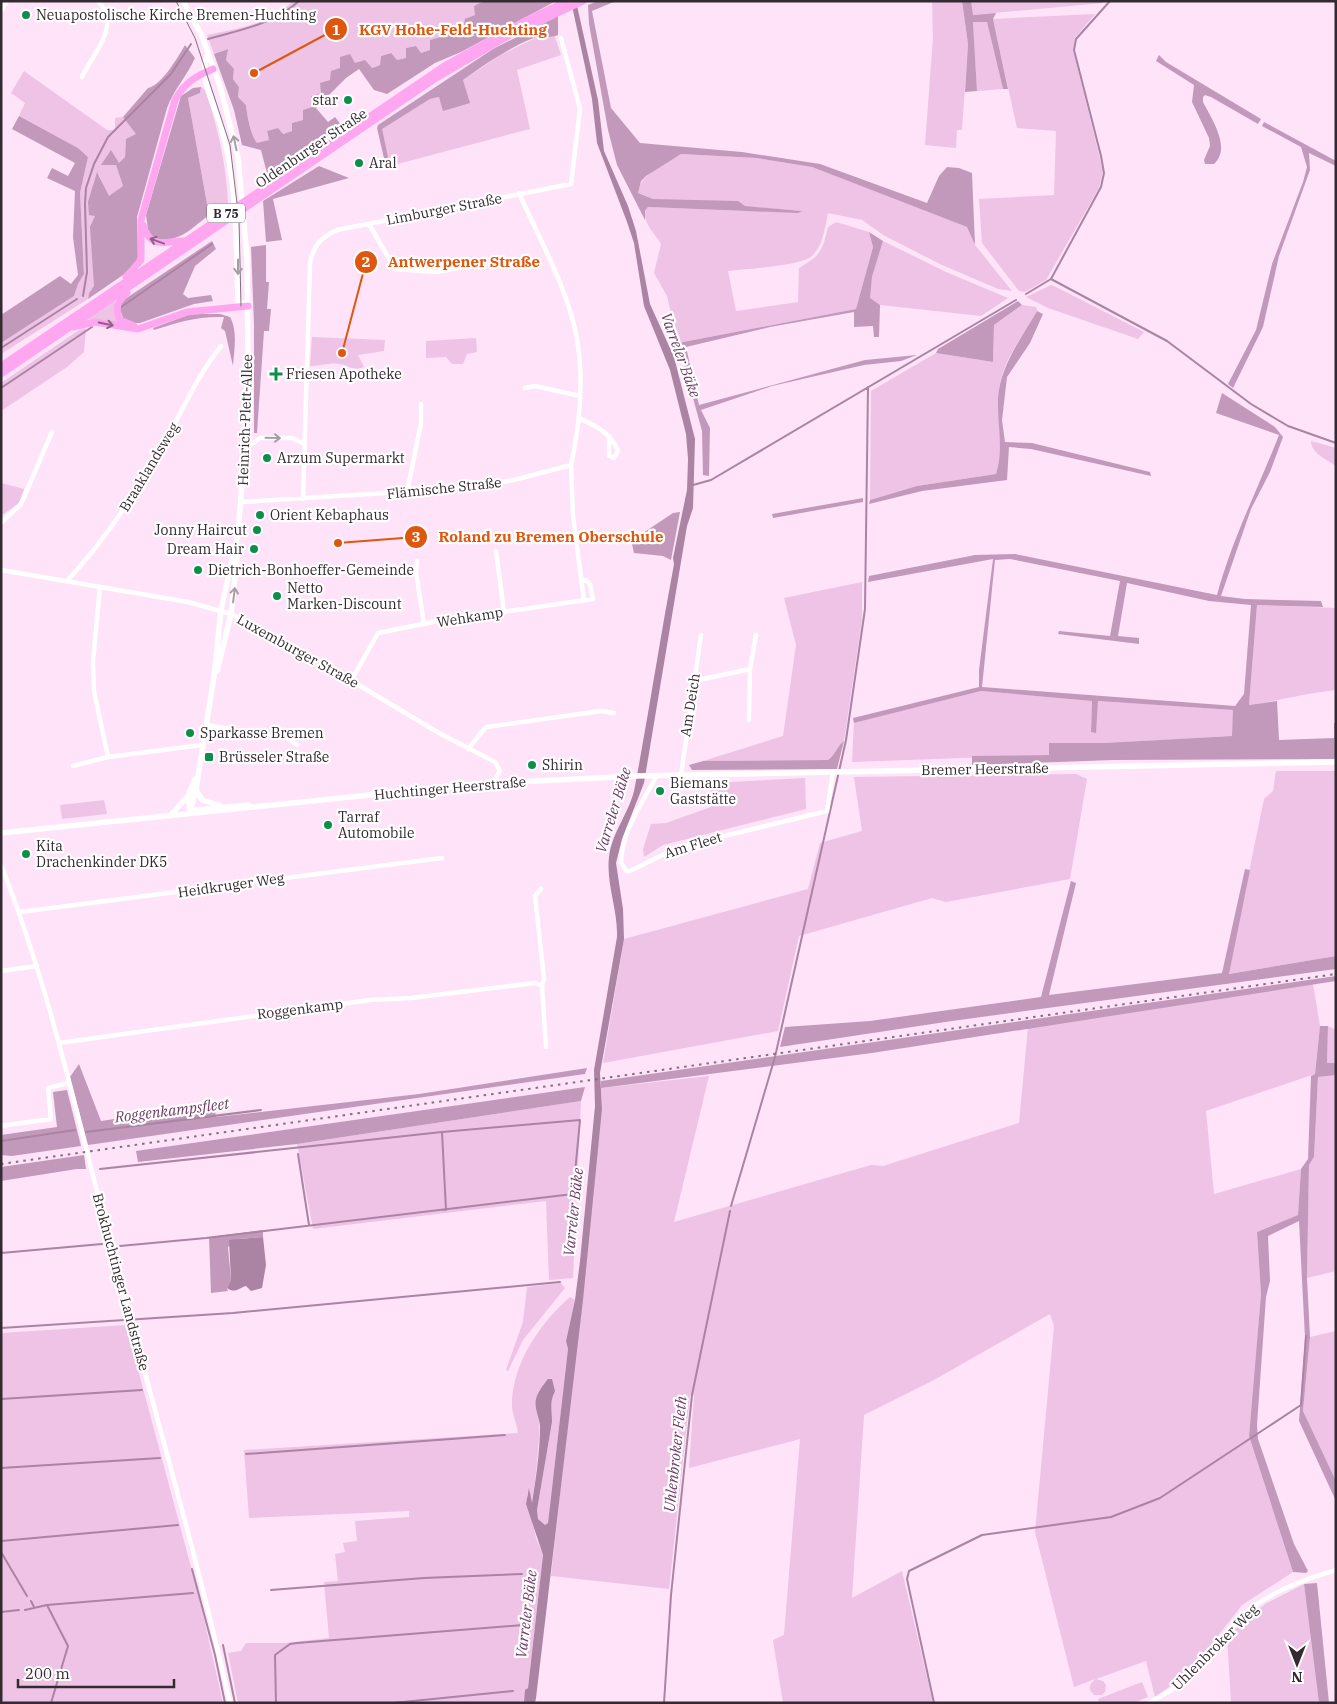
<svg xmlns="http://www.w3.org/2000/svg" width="1337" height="1704" font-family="'IBM Plex Serif',serif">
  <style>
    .green { fill: #eec3e5 }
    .forest { fill: #c299bb; fill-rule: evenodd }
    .water { fill: #ab83a3 }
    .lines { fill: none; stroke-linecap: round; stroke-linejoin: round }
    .stream { stroke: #ab83a3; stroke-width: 2 }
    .minor { stroke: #fff; stroke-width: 4.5 }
    .secondary { stroke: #fff; stroke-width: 5.5 }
    .trunk { stroke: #fea6f0; stroke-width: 7 }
    .tram { stroke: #81717e; stroke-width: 1 }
    .rail { stroke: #81717e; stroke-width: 2; stroke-dasharray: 2.5 5; stroke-linecap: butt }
    .oneway { stroke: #a49fa3 }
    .oneway2 { stroke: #8f6288 }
    .poi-dot { fill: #0d8f4c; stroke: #fff; stroke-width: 2 }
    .labels { text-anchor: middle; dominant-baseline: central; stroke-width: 4.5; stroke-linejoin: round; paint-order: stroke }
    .shield { fill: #fff; stroke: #716a70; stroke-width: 1 }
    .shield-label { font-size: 12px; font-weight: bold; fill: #342a32 }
    .poi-label { font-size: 14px; fill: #342a32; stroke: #fff; text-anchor: start }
    .street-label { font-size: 14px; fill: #342a32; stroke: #fff }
    .water-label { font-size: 15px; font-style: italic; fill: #6f3a67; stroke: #fff }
    .leader { fill: none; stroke: #df570e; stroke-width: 2 }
    .callout-dot { fill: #df570e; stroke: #fff; stroke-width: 2 }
    .mark-label { font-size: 15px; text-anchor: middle; font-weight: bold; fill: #fff }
    .callout-label { font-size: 15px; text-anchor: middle; font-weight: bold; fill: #df570e; stroke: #fff; stroke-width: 4.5; stroke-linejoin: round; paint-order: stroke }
  </style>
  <rect width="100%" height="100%" fill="#fee3f9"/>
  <path class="green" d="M293,1H484L464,30L430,40V50L421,53L416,46L406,48V58L397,60L390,53L381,56L380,65L371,68H340L303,120L292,123V131L282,134L278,128L267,131L269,140L257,144C251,135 247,115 246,105L238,97L239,87L233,79L234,69L226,60L227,49L214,54L207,35C237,29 270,24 293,1Z
    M932,1H962L968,44L962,130H957L956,148L925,145L933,38Z
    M971,1H1105L1103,3L972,15Z
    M1095,14L1075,38L1073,50L1103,171L1099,188L1046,280L1025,292L1019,291L982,243L979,199L1054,195L1056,131L1017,128L993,19Z
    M973,22H987L1003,89L977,91Z
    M540,36L555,37L561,55L517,70L530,129L390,166L381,129L430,99L439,97L469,103L463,80L502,54Z
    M24,71L107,130H115V118L123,117L137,134L126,140L125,157L119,164L102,165H116L123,186L109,197L98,173L93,184L96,216L94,286L89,293L88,299L1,354V343L74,296L78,284L84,274L80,193L88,157L78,148L19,116L25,103L11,93Z
    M201,87L205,90C218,127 226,163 228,203L209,215L188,98L200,93Z
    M681,154L756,158L812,167L967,227L975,245L1012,291L998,289L942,265L885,236L862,220L828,213C825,227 823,246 812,256C801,266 745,269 728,271L736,311L798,302L799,268C821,255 822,252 828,227L836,222L869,232L873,247L856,309L678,343L667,296L654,273L661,244C655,233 638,219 648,207L744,211H802L653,199L638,193C639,174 666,163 681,154Z
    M883,241L946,272L1008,298L981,316L880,305L869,298L872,277Z
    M1051,285L1056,287L1144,332L1138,339L1048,308L1026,297Z
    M115,300V315L120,323L92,319L84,320Z
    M1022,305L1036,307L1037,311C1025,332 1007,355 1001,379C993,410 1006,442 996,474L917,486L870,500L871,391L936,353L993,362L994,325Z
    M86,328L84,352L67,367L1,411V383L79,330Z
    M312,337L385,340L384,351L358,355L364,367C352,371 350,366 340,364C334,362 318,366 310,366Z
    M476,338L477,352L467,354L463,364H452L446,357L426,358V341Z
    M1311,441L1336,448V466C1326,459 1311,453 1311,441Z
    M1,483L24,489L19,503L2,515Z
    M862,582V619L844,741C837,746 836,754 828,760L703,761L783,736L796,645L784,598Z
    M1257,605L1336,608V690C1306,693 1278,701 1249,705Z
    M981,691L1092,701L1091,732H1095L1098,701L1234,710L1232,736L1104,743H1049V755L852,762L854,723Z
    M1276,771H1336V956L1228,974L1264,799L1273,791Z
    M1076,774L1087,779L1070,879L946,902L932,898L799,936L778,1031L603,1063L624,939L808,889L820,843L862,831L854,777Z
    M805,778L806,809L663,845L644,857L643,849L651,824L666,823L711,807V783Z
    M104,800L107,814L62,819L60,805Z
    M1313,984L1320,1026L1315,1074L1206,1111L1214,1194L1301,1169L1298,1215L1257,1232L1261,1294L1249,1436L1293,1572L1242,1605L1190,1672L1155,1697L1146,1661L1096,1679L1103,1681L1106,1685L1105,1692L1102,1695H1094L1090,1690V1685L1095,1679L1074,1687L1035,1532L1054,1326L1050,1314L932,1381L864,1415L852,1598L902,1571L933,1703H783L773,1640L784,1635L800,1439L689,1468L694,1395L690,1396L669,1589L551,1576L602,1109L601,1088L709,1076L674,1222L871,1165L883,1166L1019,1123L1028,1027Z
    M1328,1026L1336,1030V1063H1327Z
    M1336,1075V1271L1307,1278L1309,1165L1314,1157L1318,1077Z
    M581,1101L573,1278L549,1280L546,1201L313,1229L297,1144Z
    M561,1283L565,1288L523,1340L508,1371L506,1370L523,1322L527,1287Z
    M570,1297L575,1300L566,1341L568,1349L548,1523L545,1525L538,1519L537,1510L552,1422L550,1408L553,1394L544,1383C537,1401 540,1419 539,1437C538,1460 535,1481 532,1503L530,1499V1489L527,1495L536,1538L543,1555L528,1688L525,1691L526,1703H238L228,1653L241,1651L246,1643H285L329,1638L324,1582L338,1581L335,1554L345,1552L343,1543L357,1541L355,1521L409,1517V1511L249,1518L244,1450L518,1433C517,1425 513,1416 512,1407C511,1365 540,1323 570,1297Z
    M126,1325L199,1597L223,1703H1V1333Z
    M1336,1331V1481L1303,1411L1310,1337Z
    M1304,1584L1319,1703H1231L1227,1636L1265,1604Z
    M1142,1682L1148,1697L1133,1703H1099L1098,1699Z"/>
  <path class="forest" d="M484,1H556L461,52L435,63L387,94L374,90L359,69L346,78L316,108L328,122L335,117L342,126L268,177L261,150L242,145L234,110L214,54L228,49L226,60L234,69L233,79L239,87L238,97L246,105C247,116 251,136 257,143L269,140L267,131L278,128L283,134L292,131V123L303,120V110L312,107L311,96L321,93L320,83L330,80L331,71L340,68V57L350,54L355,63L365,60L372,68L380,65L381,56L391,53L397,60L406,58V48L416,46L421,53L430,50V40L463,30L465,19L475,15L474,6Z
    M598,1H616L592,11L611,108L640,143L742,152L820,164L927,203L939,176L947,167L959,168L972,173L975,245L967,227L812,167L756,158L681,154L646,176L641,181L638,193L653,199L738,201L745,206L802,211L798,213L648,207L645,211V220L617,165L608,130L589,24L588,5Z
    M962,1H971L973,15L996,13L993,19L1008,89H1003L987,22H973L977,91L965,92L968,44Z
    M558,16V35C550,39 540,35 531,39C507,49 484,65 463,80L470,103L443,111L439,97L430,99L382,129L390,166L386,167L377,128L378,125L493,49Z
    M185,45L195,58C187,76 174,89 167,108L137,217L138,257L134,266L123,275L88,299L89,293L94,286L90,227L95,216L89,215L88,202L97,172L109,196L123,186L116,165H101L111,150L119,163L125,157L126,139L136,134L123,117L148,88C162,85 178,57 185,45Z
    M1159,55L1166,62L1261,119L1258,124L1211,97L1205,95L1203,97V102C1211,118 1232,148 1214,164H1205L1204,160L1210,146L1209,138L1192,102L1194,85L1156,61Z
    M201,87L200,93L188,98L209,215C189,230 179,244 153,238L148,230L146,215L181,96L193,88Z
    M19,116L78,148L88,157L80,193L84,274L78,284L74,296L1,343V315L60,276L71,284L78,275L73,237L75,191L47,178L52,168L68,176L75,163L12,129Z
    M1264,122L1336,161V166L1309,153L1310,170L1279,256L1263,327L1233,388L1228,384L1256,330L1272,264L1303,182L1307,167L1301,147L1262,126Z
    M319,166L349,178L273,199L282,240L266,242L263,201Z
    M869,232L883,241L872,277L870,298L880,305L879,337H874L873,326L854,327V312L770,327L686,347L699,405L865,360L917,355L901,361L864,365L772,386L701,410L710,428L709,476L703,475L702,431L678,343L856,309L873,247Z
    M212,241L216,249L195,266L183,294L188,298L211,295L213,301L194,304L140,323H132L123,318L120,309L122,301Z
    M266,245V282H269L267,309H271L269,331H264L257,433H254V324L251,247Z
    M1018,301L1022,305L994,325L993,362L936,353L938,349Z
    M1037,311L1043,314L1030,343L1007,377L1002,420L1005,442L1032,443L1150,472L1151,476L1031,449L1009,447L1007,480L922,491L869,504L870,500L917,486L996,474C1004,448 997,424 998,398C1000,366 1022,337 1037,311Z
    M191,314H220L230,317C238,331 234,351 233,366L225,331L221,328L224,317C198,316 178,322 154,330L153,328Z
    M1222,393L1275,427L1283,437L1270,472L1251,509L1221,596L1245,599L1321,601L1323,607L1257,605L1249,705L1277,701L1279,740L1334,738V723H1336V759L1113,760L972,765V756L1049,755V743H1104L1232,736L1233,710L1098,701L1096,733L1091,732L1092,701L981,691L854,723L853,718L979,687V670L993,559L868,582L869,576L975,555L1015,554L1217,595C1232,539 1258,489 1279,435L1216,413ZM1010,559L1120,581L1110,636L1059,631L1058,634L1139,644V638L1118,636L1127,583L1209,601L1251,605L1244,694L1235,706L982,687L995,560Z
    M863,498V502L773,518L772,514Z
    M680,512L671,560L663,556L634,553L632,544L634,539L673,513Z
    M844,741L837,769L692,770L689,765L703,761L828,760C836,754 837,746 844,741Z
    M1245,869L1250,870L1229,974L1336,956V969L952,1021L780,1047L785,1027L870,1021L1041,997L1071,881L1076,883L1049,995L1222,973Z
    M1336,976V981L872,1053L601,1088V1081Z
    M1320,1026H1328L1327,1063H1336V1075L1318,1077L1314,1157L1309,1165L1307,1278L1310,1337L1303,1411L1336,1481V1501L1299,1421L1305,1338L1299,1221L1268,1236L1270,1281L1266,1297L1257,1425L1258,1439L1294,1544L1308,1571L1306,1573L1293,1572L1249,1436L1261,1294L1257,1232L1298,1215L1301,1169L1308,1159L1311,1076L1315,1074Z
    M79,1064L101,1121L214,1104L216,1117L419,1094L587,1068L585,1074L88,1145L70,1077Z
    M585,1087L581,1101L297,1144L138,1162L136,1151Z
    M67,1090L81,1146L12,1156L1,1155V1135L57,1127L53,1092Z
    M84,1155L86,1169H77L1,1181V1167Z
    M263,1230V1237L239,1239L228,1247L231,1280L227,1288L228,1291L211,1293L209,1237Z
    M1317,1583L1329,1703H1319L1304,1584Z"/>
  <path class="water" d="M571,1H576L598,100L604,151L628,206L636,231L650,304L674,357L695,439L693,508L687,526L644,783L622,839L616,863L623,909L624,939L600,1073L602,1109L583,1300L536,1698L535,1703H524L525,1690L528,1688L543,1555L526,1504L529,1488L532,1503C536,1478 540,1452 540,1426C539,1416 534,1408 536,1399C538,1392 543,1385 548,1379H552L555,1391C549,1403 552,1410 552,1422L537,1510L538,1519L545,1525L548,1523L568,1349L566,1341L575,1300L580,1261L595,1106L594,1070L617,937C618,910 606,884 609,857C612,831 631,811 635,786C649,712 660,638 674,564L673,558L687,490L688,459L686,434L670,370L644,306L634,243L627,222L597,143L592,99Z
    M263,1237L266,1265L262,1288L251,1291L246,1286C239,1288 235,1294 227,1288L231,1280L229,1240Z"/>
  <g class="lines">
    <path class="stream" d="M208,39C240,30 274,24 299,1
      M1051,279L1167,341L1251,404L1288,426L1336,443
      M1026,294L1051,279L1101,187L1104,173L1101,156L1074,50L1076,39L1110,1
      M83,296L87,272L85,204L86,188L94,164L108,137L171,74L191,44
      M121,307L212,244
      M1,348L77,299
      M1,388L92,327
      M693,485L711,480L1016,300
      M86,1132L261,1110
      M442,1132L446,1210
      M1,1141L75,1130
      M298,1154L309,1225
      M100,1169L442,1132L580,1120L573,1194L206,1238L120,1246
      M731,1206L775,1057L846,740L865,609L868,387
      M1,1253L102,1244
      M1,1328L233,1313L560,1282
      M1,1399L142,1390
      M246,1454L505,1435
      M1,1468L160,1458
      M1,1541L178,1525
      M1,1552L27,1596
      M192,1569L215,1655L225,1703
      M271,1590L424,1578L522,1574
      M31,1601L34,1607
      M47,1605L68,1646L51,1703
      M25,1610L47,1605L193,1593
      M1,1612L19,1610
      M223,1645L235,1703
      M276,1703L275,1655L290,1644L297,1643L523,1625
      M393,1703L513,1691
      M664,1703L671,1595L692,1395L730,1211
      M934,1703L907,1579L909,1571L982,1535L1111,1517L1160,1498L1301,1405L1306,1336"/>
    <path class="minor" d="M1,11L7,1
      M82,77C93,53 122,26 98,1
      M369,224L395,269L436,272L458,268
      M525,388L535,386L580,396
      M579,418C596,426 610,432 618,451L614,458L609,456V436
      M245,449L260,438H292L304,444
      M571,465L573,516L584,600
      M407,492L421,423V404
      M303,499L310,264C313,246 320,238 337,230L571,184L580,109L561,38
      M242,502L467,488L514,480L571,465C580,424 584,381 577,339C568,289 540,240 519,193
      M1,523L21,504L52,432
      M496,551L504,612
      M417,561L416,572L424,624
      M1,570L188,602L231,614L310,656L439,733L495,762L500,771L493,783
      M67,581C104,541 133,498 160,451C180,416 196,377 221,346
      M100,587L93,661L94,691L108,757
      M351,681L378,633L433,622L593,599L590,584L586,580L582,581
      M694,681L750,669
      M749,720L750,669L756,635
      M206,725L287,738L297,745
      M468,749L486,727L601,711L614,713
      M73,766L108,757L202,745
      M657,775C643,802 622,830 621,862L626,871H630L679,847L827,811L833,772
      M681,775L701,635
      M1,865C49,986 76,1112 109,1238C149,1393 195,1547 230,1703
      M20,912L442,858
      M1,971L37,966
      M542,986L546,1047
      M59,1043L370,1000L411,998L535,983L542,986L544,979L535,896L541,889
      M1,1126L51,1119L48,1088L68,1083
      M1149,1703L1180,1685L1243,1614C1271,1592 1302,1580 1336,1570"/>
    <path class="secondary" d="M183,1L201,34L220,86L238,157L247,258L248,360L245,449L238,533L221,610L214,677L196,789L190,813
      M208,54C197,77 215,104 221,127C238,184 236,242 238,301L248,306
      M217,671L231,614L238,547
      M196,789L202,800L221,806
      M190,813L196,810L249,805
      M190,813L188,796L195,779
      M171,815L188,796
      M1,833L476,784L636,776L1336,762"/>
    <path class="trunk" d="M143,225C151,250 164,241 184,241
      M126,277L141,260V220L175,100C184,83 196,76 213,69
      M127,293C118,301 114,308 120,320L134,326
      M73,327L95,322L138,329L187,312L248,306
      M1,366L446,65L523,22L567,1
      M1,374L433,80L508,36L583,1"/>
    <path class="tram" d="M176,1L195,38L230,145L239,220L241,306"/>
    <path class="rail" d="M1,1164L1336,974"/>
  </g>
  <defs><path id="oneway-shaft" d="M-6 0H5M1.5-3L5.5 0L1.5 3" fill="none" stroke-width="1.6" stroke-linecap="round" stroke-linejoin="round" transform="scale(1.25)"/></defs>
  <g class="oneway">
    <use href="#oneway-shaft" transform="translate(235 143) rotate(-102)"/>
    <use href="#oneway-shaft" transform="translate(238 267) rotate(90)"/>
    <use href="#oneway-shaft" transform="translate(273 438) rotate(1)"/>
    <use href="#oneway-shaft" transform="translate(234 595) rotate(-83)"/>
  </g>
  <g class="oneway2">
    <use href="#oneway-shaft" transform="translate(157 241) rotate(-160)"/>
    <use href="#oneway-shaft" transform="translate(106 324) rotate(12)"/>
  </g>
  <g class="poi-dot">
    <circle cx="26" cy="15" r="5"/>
    <circle cx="348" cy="100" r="5"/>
    <circle cx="359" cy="163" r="5"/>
    <path d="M273.5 366.5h5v5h5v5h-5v5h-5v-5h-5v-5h5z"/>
    <circle cx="267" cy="458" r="5"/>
    <circle cx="260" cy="515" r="5"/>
    <circle cx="257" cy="530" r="5"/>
    <circle cx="254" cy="549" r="5"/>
    <circle cx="198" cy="570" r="5"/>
    <circle cx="277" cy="596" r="5"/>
    <circle cx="190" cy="733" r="5"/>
    <rect x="204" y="752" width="10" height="10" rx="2.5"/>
    <circle cx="532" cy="765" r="5"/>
    <circle cx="660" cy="791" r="5"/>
    <circle cx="328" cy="825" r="5"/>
    <circle cx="26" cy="854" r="5"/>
  </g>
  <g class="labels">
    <rect class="shield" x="207" y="203.5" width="38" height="19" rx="4"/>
    <g class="shield-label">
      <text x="226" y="213">B 75</text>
    </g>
    <g class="poi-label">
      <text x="36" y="15">Neuapostolische Kirche Bremen-Huchting</text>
      <text x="338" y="100" text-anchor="end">star</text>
      <text x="369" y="163">Aral</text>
      <text x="286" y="374">Friesen Apotheke</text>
      <text x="277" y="458">Arzum Supermarkt</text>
      <text x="270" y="515">Orient Kebaphaus</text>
      <text x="247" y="530" text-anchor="end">Jonny Haircut</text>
      <text x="244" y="549" text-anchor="end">Dream Hair</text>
      <text x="208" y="570">Dietrich-Bonhoeffer-Gemeinde</text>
      <text x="287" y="588">Netto<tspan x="287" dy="16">Marken-Discount</tspan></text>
      <text x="200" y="733">Sparkasse Bremen</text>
      <text x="219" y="757">Brüsseler Straße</text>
      <text x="542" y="765">Shirin</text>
      <text x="670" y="783">Biemans<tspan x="670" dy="16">Gaststätte</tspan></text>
      <text x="338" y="817">Tarraf<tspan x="338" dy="16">Automobile</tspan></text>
      <text x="36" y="846">Kita<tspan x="36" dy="16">Drachenkinder DK5</tspan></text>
    </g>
    <g class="street-label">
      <text transform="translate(311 148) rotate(-34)">Oldenburger Straße</text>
      <text transform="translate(444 209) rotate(-11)">Limburger Straße</text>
      <text transform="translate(245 420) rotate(-88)">Heinrich-Plett-Allee</text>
      <text transform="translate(149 467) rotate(-59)">Braaklandsweg</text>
      <text transform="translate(444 488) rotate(-6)">Flämische Straße</text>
      <text transform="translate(470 617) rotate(-9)">Wehkamp</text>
      <text transform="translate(298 651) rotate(29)">Luxemburger Straße</text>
      <text transform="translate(690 705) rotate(-81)">Am Deich</text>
      <text transform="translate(985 769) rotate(-1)">Bremer Heerstraße</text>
      <text transform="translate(450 788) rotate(-5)">Huchtinger Heerstraße</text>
      <text transform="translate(693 845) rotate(-17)">Am Fleet</text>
      <text transform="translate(231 885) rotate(-8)">Heidkruger Weg</text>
      <text transform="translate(300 1009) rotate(-7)">Roggenkamp</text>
      <text transform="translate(121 1282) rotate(75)">Brokhuchtinger Landstraße</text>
      <text transform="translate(1215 1647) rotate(-45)">Uhlenbroker Weg</text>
    </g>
    <g class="water-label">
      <text transform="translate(681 355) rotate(70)">Varreler Bäke</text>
      <text transform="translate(613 810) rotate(-73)">Varreler Bäke</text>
      <text transform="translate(172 1110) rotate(-7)">Roggenkampsfleet</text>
      <text transform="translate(573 1212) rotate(-84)">Varreler Bäke</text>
      <text transform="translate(675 1454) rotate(-84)">Uhlenbroker Fleth</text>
      <text transform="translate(526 1614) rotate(-83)">Varreler Bäke</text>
    </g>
  </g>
  <path class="leader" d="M254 73L336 29M342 353L366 262M338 543L416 537"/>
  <g class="callout-dot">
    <circle cx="254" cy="73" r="5"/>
    <circle cx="342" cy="353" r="5"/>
    <circle cx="338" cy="543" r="5"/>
    <circle cx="336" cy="29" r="12"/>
    <circle cx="366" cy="262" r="12"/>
    <circle cx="416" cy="537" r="12"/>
  </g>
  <g class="mark-label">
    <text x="336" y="35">1</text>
    <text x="366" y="267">2</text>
    <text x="416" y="542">3</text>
  </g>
  <g class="callout-label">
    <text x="453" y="35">KGV Hohe-Feld-Huchting</text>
    <text x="464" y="267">Antwerpener Straße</text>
    <text x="551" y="542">Roland zu Bremen Oberschule</text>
  </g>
  <rect width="1337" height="1704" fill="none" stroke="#342a32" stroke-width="5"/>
  <g transform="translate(1297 1664) rotate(180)" stroke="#ffffff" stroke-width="4" paint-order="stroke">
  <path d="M0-4L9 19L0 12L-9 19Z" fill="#342a32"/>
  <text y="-8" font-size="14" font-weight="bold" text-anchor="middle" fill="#342a32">N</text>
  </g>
  <path d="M18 1679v8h156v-8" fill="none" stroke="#342a32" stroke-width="2.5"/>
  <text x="25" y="1679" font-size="15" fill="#342a32" stroke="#ffffff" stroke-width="4" paint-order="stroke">200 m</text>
</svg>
